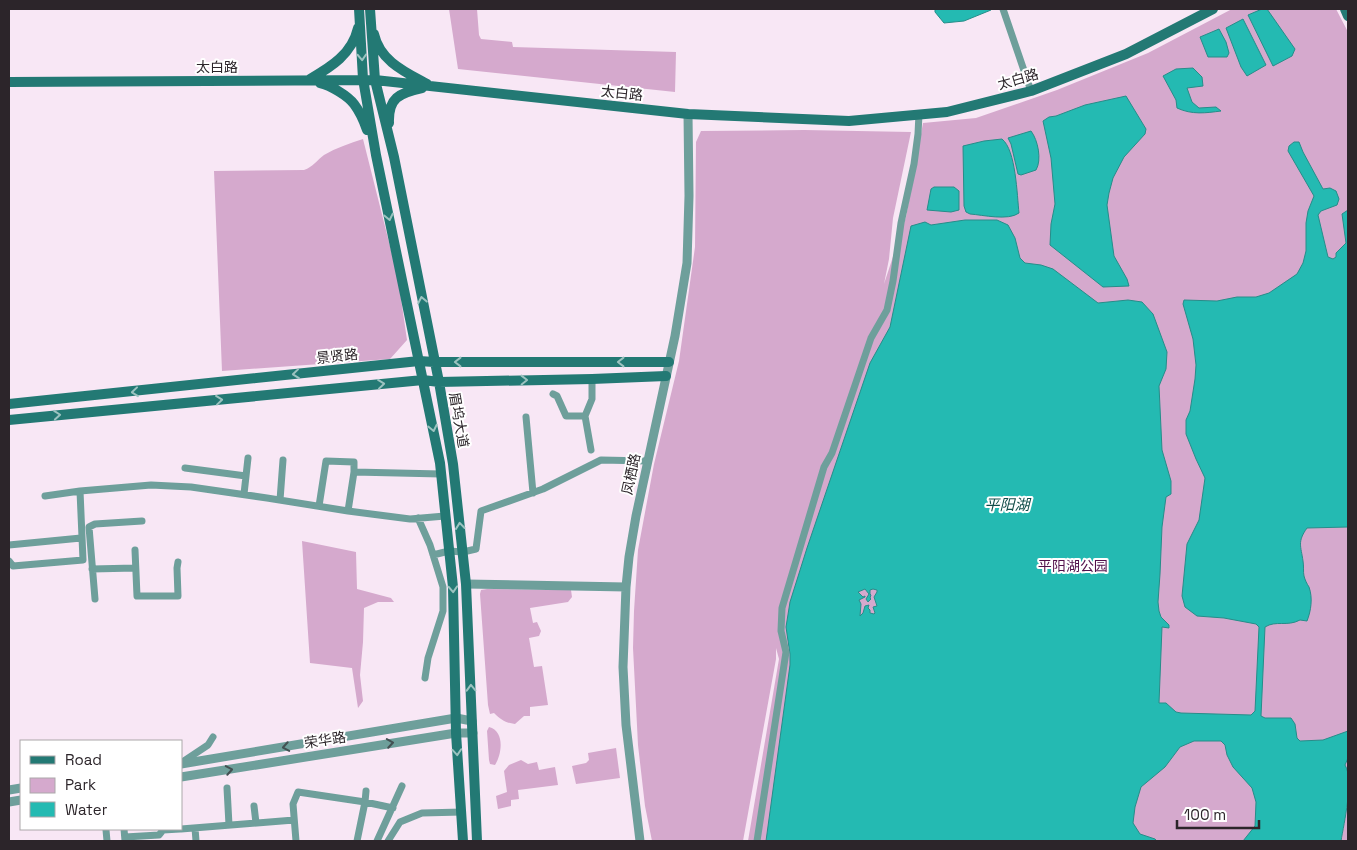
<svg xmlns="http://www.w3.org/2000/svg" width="1357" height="850" font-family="'Space Grotesk','Noto Sans SC',sans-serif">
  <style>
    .green { fill: #d5a9cd }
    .water { fill: #24bab2; stroke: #268d89; fill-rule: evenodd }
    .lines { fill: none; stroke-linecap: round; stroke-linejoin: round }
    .minor { stroke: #6e9f9b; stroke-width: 7 }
    .tertiary { stroke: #6e9f9b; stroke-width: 9 }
    .secondary { stroke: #237974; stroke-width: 10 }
    .oneway { stroke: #9cc3c0 }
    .oneway2 { stroke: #435052 }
    .labels { text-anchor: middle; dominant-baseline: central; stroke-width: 4; stroke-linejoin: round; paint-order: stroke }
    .street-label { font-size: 14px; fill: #2c252a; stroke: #fff }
    .park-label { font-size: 14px; fill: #51114b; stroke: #fff }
    .water-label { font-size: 15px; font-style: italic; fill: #114d49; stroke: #fff }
  </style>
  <rect width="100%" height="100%" fill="#f8e7f5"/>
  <path class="green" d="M449,9H477L479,35L481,39L512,42L513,47L676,52L675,92L458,69Z
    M1232,9H1336L1348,32V841H748L779,659L776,648V659L743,841H652L645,806L638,745L633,648L634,611L638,550L654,464L679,361L695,247L696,142L701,131L804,130L911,132L893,218L889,259L884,284L906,217L923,123L976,118L1057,90L1148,53Z
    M363,139L398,278L407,340L390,359L222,371L214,171L304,170C313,167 317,160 324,155C336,148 350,143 363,139Z
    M302,541L356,552L357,589L391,598L394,602H378L364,608L363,642L360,675L363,701L358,708L352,668L310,663Z
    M487,589L571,590L572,597L568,602L530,608L533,623L537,622L541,631L539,636L529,638L534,667L542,666L548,705L530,707V716H524L515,724C506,723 501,720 494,713L490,714L488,705L480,594L481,590Z
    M489,727C505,731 502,754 495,765L490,764L489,760L487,731Z
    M616,748L620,778L576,784L572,766L586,763L589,760L588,753Z
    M521,760L528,764L537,762L539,770L555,767L558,785L518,790L519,799L511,800V806L498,809L496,796L507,792L504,771L509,765Z"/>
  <path class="water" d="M935,9H991V10L964,21L944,23L935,12Z
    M1262,9H1267L1295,49L1292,56L1273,66L1248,15Z
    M1243,19L1266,65L1247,76L1241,67L1226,28Z
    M1219,29L1226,42L1229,53L1227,57H1208L1200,37Z
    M1193,68L1202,77L1203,86L1187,88L1192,102L1199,108L1216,107L1221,111C1206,113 1192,115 1177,108L1176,100L1163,76L1176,69Z
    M1126,96L1146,129L1145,134L1124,157L1113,178L1109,193L1107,205L1114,256L1127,279L1129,286L1103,287L1050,245L1051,224L1055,204L1051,158L1043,121L1049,117L1056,116L1085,105Z
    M1031,131C1038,140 1042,160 1036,170L1021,175L1018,174L1011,144L1008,138Z
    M1002,139C1016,150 1017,195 1019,213C1008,221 983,215 970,214L966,212L964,206L963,146L984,141Z
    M1294,142H1299L1303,152L1323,189L1330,188L1336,191L1339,199L1337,205L1321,211L1318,215L1328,257L1333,259L1336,257V253L1346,243L1342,214L1348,210V527L1307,528C1297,542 1301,546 1303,561C1304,566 1303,572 1304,576C1305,580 1307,584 1309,587C1313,598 1311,611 1307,621L1300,620C1287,627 1276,620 1265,627L1261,716L1265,718H1291L1295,724L1297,738L1300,741L1323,740L1348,731V758L1345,765C1354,780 1344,823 1341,841H1243L1255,826L1256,802L1252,788L1233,767L1227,755L1225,745L1221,741H1194L1180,747L1165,767L1141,787L1135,807L1133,823L1140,834L1155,839L1157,841H766L790,665V654L786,627L790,602L807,548L870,363L890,327L911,226L925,222L931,225L965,220H997L1008,225L1015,238L1020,258L1025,263L1041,265L1053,269L1098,303L1128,300L1142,302L1153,314L1167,352L1166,369L1159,386L1162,450L1171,481V494L1166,497L1162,527L1160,574L1158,602L1159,611L1161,617L1169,625V628L1162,627L1159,703H1166L1176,712L1181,713L1251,715L1255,711L1259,627L1256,624L1224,618L1197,616L1185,607L1182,596L1187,544L1199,520L1205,478L1196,459L1186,434V420L1190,411L1195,379L1196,365L1193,339L1183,304L1184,300L1217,301L1237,297H1256L1269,293L1297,274L1303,263L1306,251V223L1308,211L1314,196L1288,151L1289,146ZM865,589L869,594L866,599L868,602L871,599L870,598L871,595L870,594V590L873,589L877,590V592L874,597L877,606L873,607L875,613L874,614L870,613V610L868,608L869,605L865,606L863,613L860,616L861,604L859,600L865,597V596L863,597L858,592Z
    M934,187H954L959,191V210L951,212L927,210L931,189Z"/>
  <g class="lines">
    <path class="minor" d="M1003,9L1031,91
      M553,394L557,396L566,416H585
      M526,417L533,493
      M591,450L585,416L592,399V379
      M185,468L246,476
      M354,472L441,474
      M244,494L248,458
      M45,496L80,491L151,485L191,487L267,498L348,511L410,519L445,516
      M280,500L283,460
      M319,506L326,461L354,462V472L348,511
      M418,518L430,545L443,587V611L428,658L425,678
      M9,545L81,538
      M135,550L137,596H178L177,568L178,562
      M433,555L449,551L463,552L476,549L481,511L543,489L601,460L648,461
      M9,561L13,566L83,560L80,491
      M92,569L135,568
      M95,599L89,527L95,524L142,521
      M181,763L208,745L213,737
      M227,788L229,825
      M254,806L256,823
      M195,828L196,841
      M124,829L125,841
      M181,829L294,820
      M106,830L107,841
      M125,837L159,835L163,830L180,829
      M296,841L293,804L298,792L365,802L393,808
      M357,841L365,802L366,791
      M377,841L402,786
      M388,841L400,822L422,813L462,812
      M757,841L786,652L781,631L782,608L824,467L832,453L871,338L887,310L893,281L901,223L914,164L918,134L919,114"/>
    <path class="tertiary" d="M466,584L626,587
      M181,764L456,718L472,721
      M181,777L456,733H473
      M9,790L21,788
      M9,802L21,800
      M640,841L626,725L623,667L626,587L629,557L636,516L675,336L687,263L689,196L688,114"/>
    <path class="secondary" d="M359,9L363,79L376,155L440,463L453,587L456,733L463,841
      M370,9L375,80L394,157L439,382L453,464L466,584L477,841
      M1345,9L1348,16
      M374,34C380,61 405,72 427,84
      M310,79C331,67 352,54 358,28
      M9,82L375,80L688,114L849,121L947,112L1031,91L1126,54L1213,9
      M320,83C330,85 348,96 354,104C360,112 364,121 367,130
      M389,123C388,98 399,93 422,88
      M9,404L419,361L434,362H669
      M9,420L423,380L439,382L592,379L666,376"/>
  </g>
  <defs><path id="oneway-chevron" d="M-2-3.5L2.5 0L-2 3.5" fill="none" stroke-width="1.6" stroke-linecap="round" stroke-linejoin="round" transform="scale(1.25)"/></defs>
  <g class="oneway">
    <use href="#oneway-chevron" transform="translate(362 57) rotate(87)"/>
    <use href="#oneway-chevron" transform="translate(389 217) rotate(78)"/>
    <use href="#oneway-chevron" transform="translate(422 300) rotate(-101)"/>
    <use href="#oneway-chevron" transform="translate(458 362) rotate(180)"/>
    <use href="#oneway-chevron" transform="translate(621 362) rotate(180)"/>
    <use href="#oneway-chevron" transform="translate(296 374) rotate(174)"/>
    <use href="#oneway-chevron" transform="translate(524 380) rotate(-1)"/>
    <use href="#oneway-chevron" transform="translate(381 384) rotate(-6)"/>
    <use href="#oneway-chevron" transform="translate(135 392) rotate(174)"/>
    <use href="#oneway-chevron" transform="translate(219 400) rotate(-6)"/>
    <use href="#oneway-chevron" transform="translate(57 415) rotate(-5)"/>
    <use href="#oneway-chevron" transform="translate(433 428) rotate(78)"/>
    <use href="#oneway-chevron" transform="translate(460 526) rotate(-96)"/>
    <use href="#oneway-chevron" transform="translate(453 589) rotate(87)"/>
    <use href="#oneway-chevron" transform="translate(471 688) rotate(-92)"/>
    <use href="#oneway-chevron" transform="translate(457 752) rotate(86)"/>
  </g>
  <g class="oneway2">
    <use href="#oneway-chevron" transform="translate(390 743) rotate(-9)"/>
    <use href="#oneway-chevron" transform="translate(286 747) rotate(170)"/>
    <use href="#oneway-chevron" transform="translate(229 770) rotate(-10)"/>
  </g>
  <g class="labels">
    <g class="street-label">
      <text x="217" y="67">太白路</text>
      <text transform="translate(1018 79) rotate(-16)">太白路</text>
      <text transform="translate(622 93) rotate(6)">太白路</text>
      <text transform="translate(337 356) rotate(-6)">景贤路</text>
      <text transform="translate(459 420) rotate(80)">眉坞大道</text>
      <text transform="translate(631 474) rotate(-78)">凤栖路</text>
      <text transform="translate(325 740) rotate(-9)">荣华路</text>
    </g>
    <g class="park-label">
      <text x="1073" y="566">平阳湖公园</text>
    </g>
    <g class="water-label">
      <text x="1007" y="504">平阳湖</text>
    </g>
  </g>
  <rect width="1357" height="850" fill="none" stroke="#2c252a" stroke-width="20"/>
  <rect x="20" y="740" width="162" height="90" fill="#ffffff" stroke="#aba8aa"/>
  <rect x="30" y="756" width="25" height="8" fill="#237974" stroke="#aba8aa"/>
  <text x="65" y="765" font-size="15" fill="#2c252a">Road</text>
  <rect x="30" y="778" width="25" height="15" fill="#d5a9cd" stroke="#aba8aa"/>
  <text x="65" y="790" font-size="15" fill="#2c252a">Park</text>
  <rect x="30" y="802" width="25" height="15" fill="#24bab2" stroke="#aba8aa"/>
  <text x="65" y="815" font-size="15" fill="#2c252a">Water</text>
  <path d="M1177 820v8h82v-8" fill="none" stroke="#2c252a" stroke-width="2.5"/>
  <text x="1184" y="820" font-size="15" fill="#2c252a" stroke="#ffffff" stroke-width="4" paint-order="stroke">100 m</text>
</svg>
